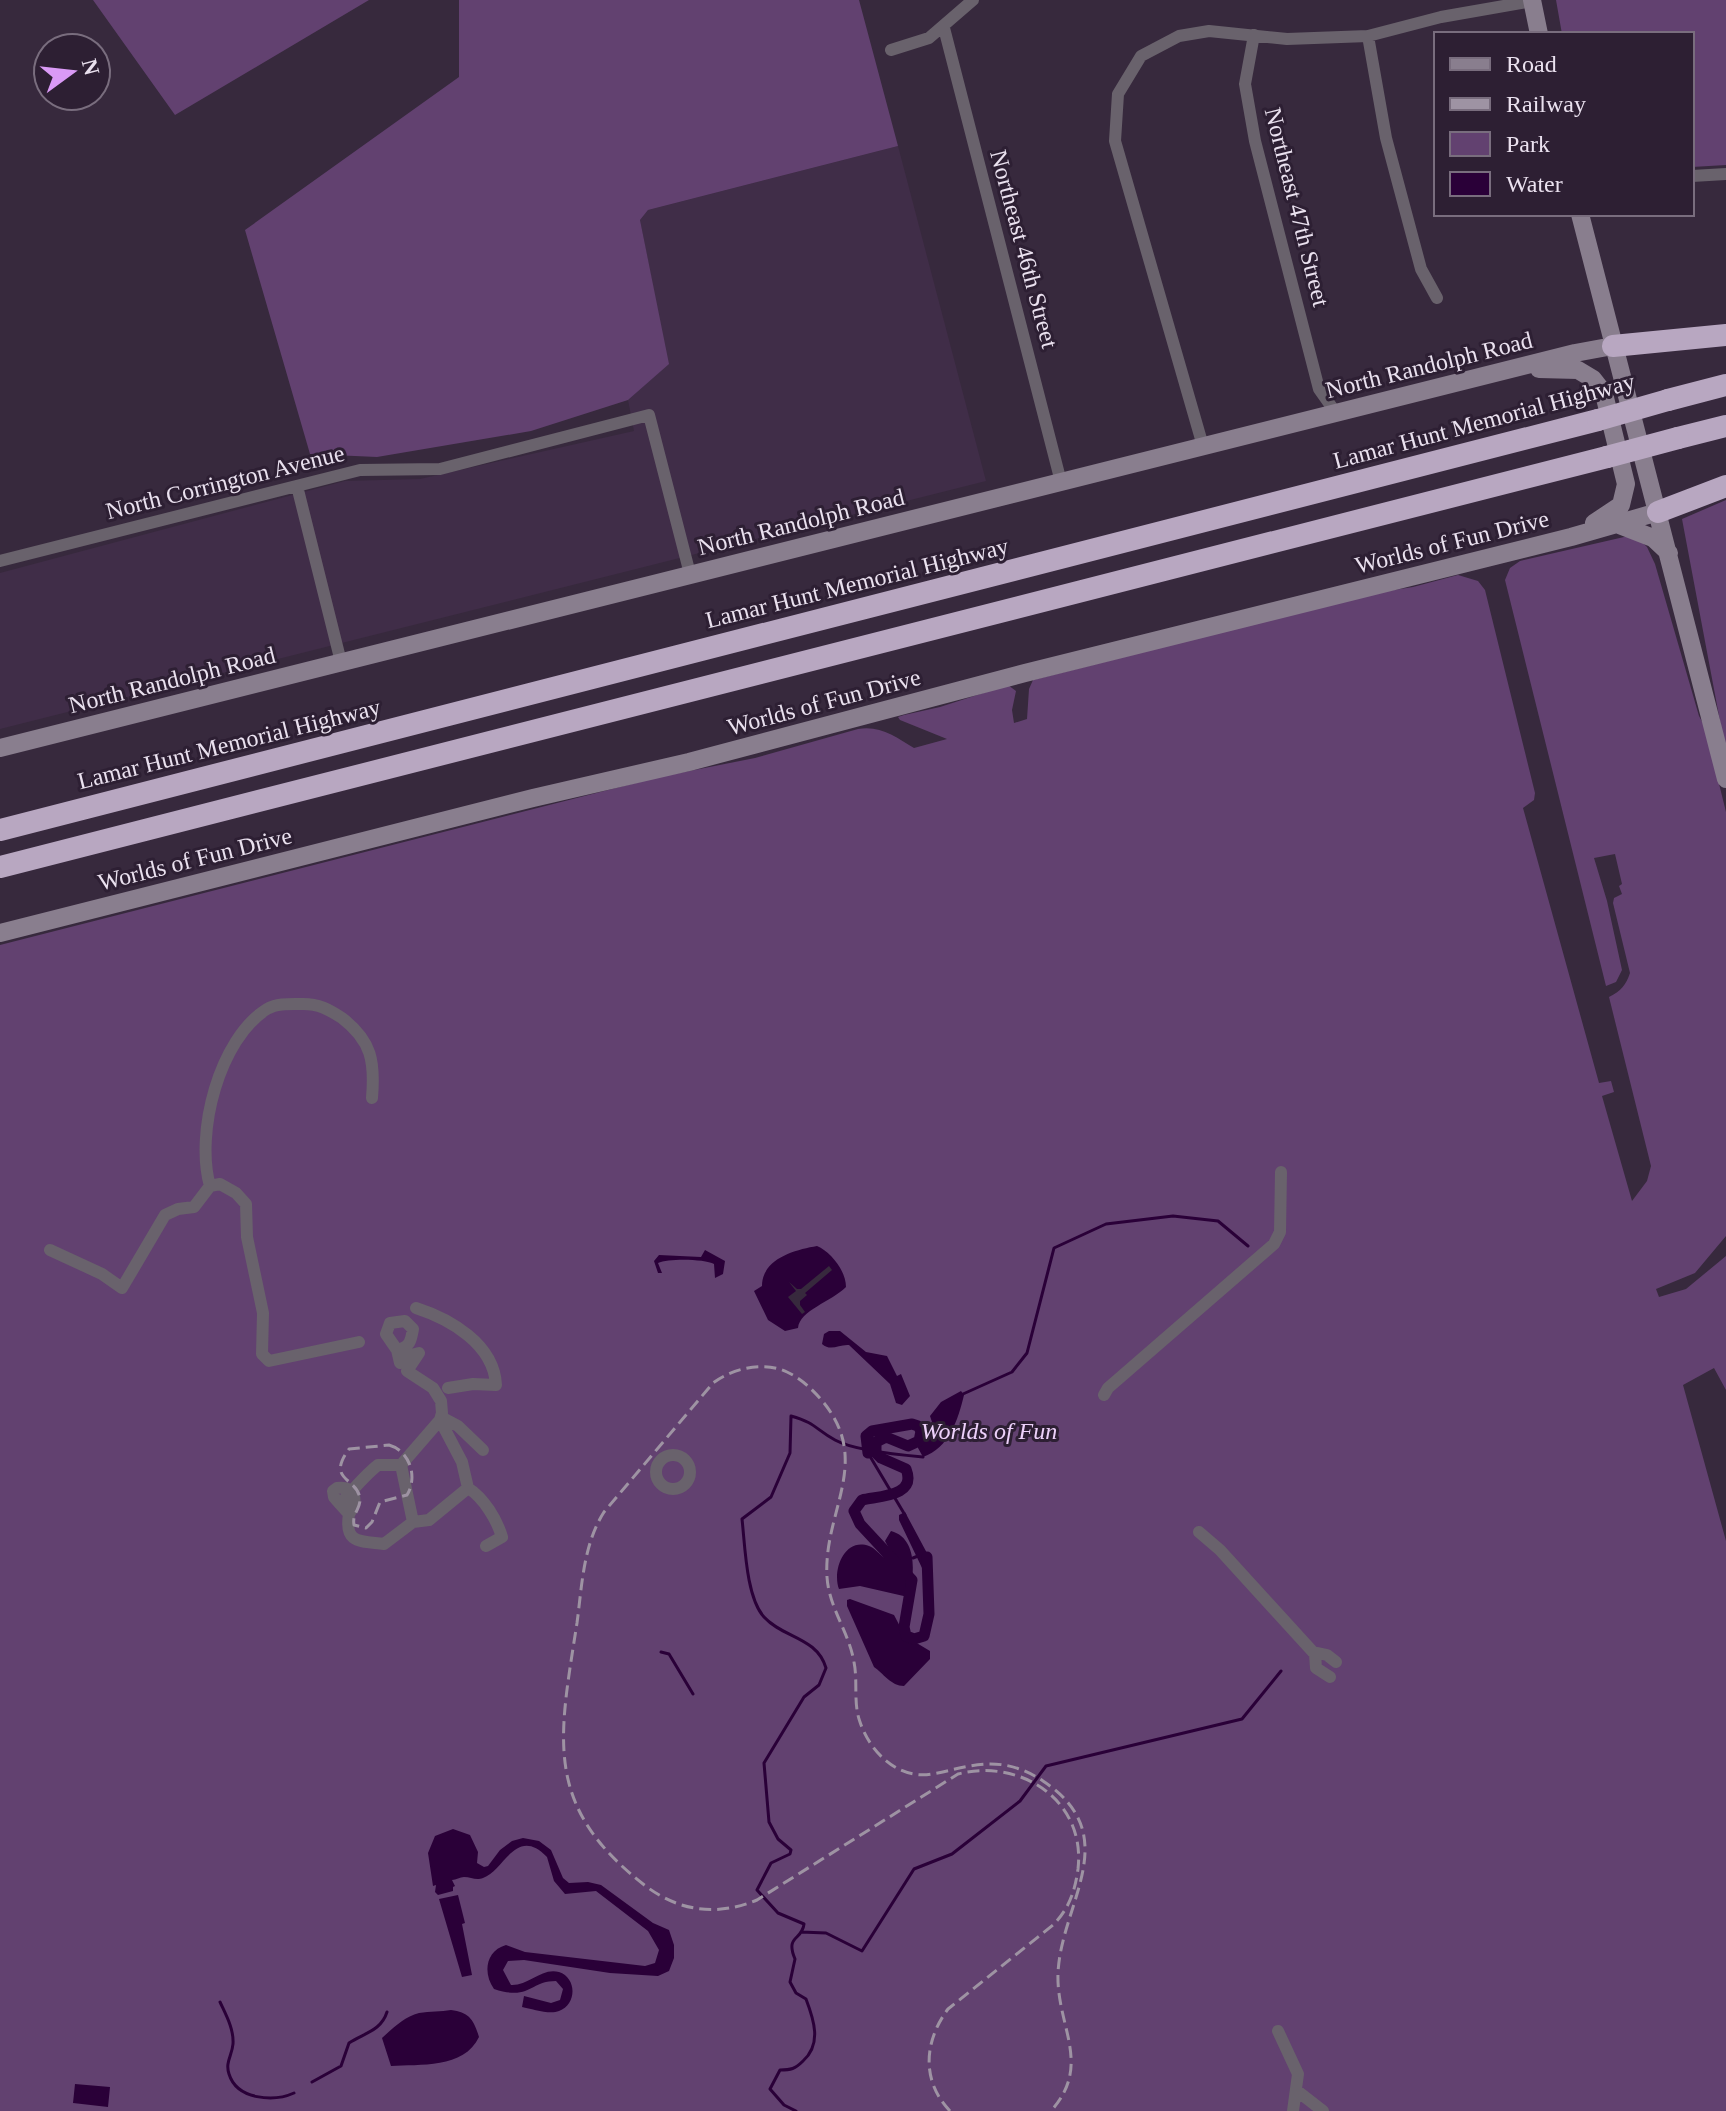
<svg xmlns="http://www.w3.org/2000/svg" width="1726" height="2111" font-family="'Times New Roman',serif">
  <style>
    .built { fill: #402d48 }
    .green { fill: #624170 }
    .water { fill: #2a0038 }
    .pier { fill: #37293d }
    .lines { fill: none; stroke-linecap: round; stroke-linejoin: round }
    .stream { stroke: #2a0038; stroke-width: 3 }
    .canal { stroke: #2a0038; stroke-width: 11 }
    .street { stroke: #69626c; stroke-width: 12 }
    .secondary { stroke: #897e8e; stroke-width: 18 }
    .highway { stroke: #b8a7c1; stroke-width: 22 }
    .rail { stroke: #9e93a3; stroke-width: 3; stroke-dasharray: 12 6; stroke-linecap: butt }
    .highway-bridge { stroke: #b8a7c1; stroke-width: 22 }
    .labels { text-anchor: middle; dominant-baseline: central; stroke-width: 6; stroke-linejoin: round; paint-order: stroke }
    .street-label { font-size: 24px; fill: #eae1ef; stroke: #2d1f33 }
    .park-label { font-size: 24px; font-style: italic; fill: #edd1fa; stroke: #2d1f33 }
  </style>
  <rect width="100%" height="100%" fill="#37293d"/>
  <path class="built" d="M898,146L986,481L0,729V573L345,481L420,479L634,431L628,400L668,364L640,220L648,210Z"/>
  <path class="green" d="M93,0H369L175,115Z
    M459,0H859L898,146L648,210L640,220L669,364L628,400L531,431L377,457L310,454L245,230L459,77Z
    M1556,0H1726V165L1692,167V34H1562Z
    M1726,500V753L1682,519Z
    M1624,537H1637L1647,547L1655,564L1699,716L1705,727L1726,812V1236L1695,1273L1656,1289L1659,1297L1686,1289L1726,1256V1390L1714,1368L1683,1385L1726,1541V2111H0V945L659,777L755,758L858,729C880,725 896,737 914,748L947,739L900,720L898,717L904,715L940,707L1008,685L1016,691L1012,710L1014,723L1027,719L1029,689L1033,680L1381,592L1413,587L1458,575L1478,581L1485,590L1535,793L1534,800L1523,808L1599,1083L1611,1081L1614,1092L1602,1096L1632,1201L1647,1181L1651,1166L1609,997C1621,991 1626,985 1630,973L1613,903L1614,898L1622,894L1619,886L1622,884L1615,854L1594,858L1607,901L1622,970L1616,982L1606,986L1505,580L1510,568L1520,561Z"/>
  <path class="water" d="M817,1246C831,1252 846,1271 846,1287C831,1302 800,1310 798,1328L785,1331L768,1320L754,1291L762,1286C762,1259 794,1250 817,1246Z
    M705,1250L725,1261L723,1274L715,1278L714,1264C705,1259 669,1258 658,1263L662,1273H658L654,1261L659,1255L701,1257Z
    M829,1331H840L866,1352L887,1356L897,1376L901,1374L910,1396L902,1405L896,1403L890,1384L849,1345C839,1344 831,1352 822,1344L824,1334Z
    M961,1391L964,1395C958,1420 949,1448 923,1457L918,1448L919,1427L921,1425L924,1431L932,1422L930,1416L941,1402Z
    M905,1512L928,1555L929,1570H923L899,1520V1515Z
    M891,1531C918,1538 915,1576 908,1597L860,1586L839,1589C832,1571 844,1537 869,1546C875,1548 880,1555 885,1558L890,1557L891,1552L885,1541Z
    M850,1599L894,1615L905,1636L930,1651V1659L904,1686C891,1686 883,1673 874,1667L847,1606V1600Z
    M453,1829L470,1835L478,1852L477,1863L484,1867L488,1866L500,1850L512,1841L523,1838L539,1841L551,1850L563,1878L569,1883L588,1882L601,1885L653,1923L669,1930L674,1945V1958L669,1971L658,1976L610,1973L524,1960L508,1961L503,1970L511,1985C528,1986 542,1967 559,1972C577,1978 577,2004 559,2011C550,2015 532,2009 522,2007L524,1996L551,2003L560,2000L563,1989L556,1981C529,1981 531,2001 494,1989C483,1974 485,1951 506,1945L525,1952L645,1966L655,1963L659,1950L648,1931L596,1891L565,1894L554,1881L547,1857C516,1825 504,1871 483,1878C476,1881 471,1877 464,1877C460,1877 456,1880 452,1880L455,1886L453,1887V1891L438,1895L435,1892L436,1885L433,1886L428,1853L435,1836Z
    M458,1895L465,1923L462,1924L472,1975L462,1977L439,1899Z
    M451,2010C469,2012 474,2020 479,2037C464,2069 419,2064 391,2066L382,2038C393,2028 404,2017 419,2013C430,2011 441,2012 451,2010Z
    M75,2084L110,2087L108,2107L73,2103Z"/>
  <path class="pier" d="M829,1266L832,1270L805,1293L807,1295L800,1301V1305L805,1312L802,1314L788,1297L796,1291L789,1282L797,1289H801Z"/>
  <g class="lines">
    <path class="stream" d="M963,1394L1012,1372L1027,1353L1054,1248L1106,1224L1173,1216L1218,1221L1248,1246
      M868,1453L905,1515
      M913,1558L918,1556
      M661,1652L669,1654L693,1694
      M801,1932L826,1933L862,1951L914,1869L952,1854L1020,1801L1046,1766L1242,1719L1281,1671
      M220,2002C226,2015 234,2029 233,2044C232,2056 225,2062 229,2074C237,2100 274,2102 294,2093
      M312,2082L341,2066L349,2043C364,2033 381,2031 387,2012
      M796,2111L784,2105L770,2089L780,2070C791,2070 795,2069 803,2061C822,2044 814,2020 806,1999L796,1993L790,1982L795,1959C785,1935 802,1941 804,1924L778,1913L757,1890L771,1863L790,1854L791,1850L778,1839L769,1822L764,1763L804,1697L819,1685L826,1668C817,1637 783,1638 764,1617C746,1597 745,1545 742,1519L771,1497L790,1453L791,1416C816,1423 815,1429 835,1440C855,1451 900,1455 923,1457"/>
    <path class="canal" d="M868,1453L866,1436L872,1431L912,1424L918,1426L921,1431L919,1441L908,1446L886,1437L876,1442V1453L881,1458L906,1469C917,1497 878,1496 862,1500L854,1511L860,1524L912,1580L904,1627L906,1636L914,1639L924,1636L929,1614L927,1557"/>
    <path class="street" d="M944,28L1061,482
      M1254,35L1245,84L1255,141L1319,389L1336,413
      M1368,36L1386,138L1421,269L1437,298
      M891,50L929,38L973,0
      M1692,176L1726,174
      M1203,446L1115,141L1118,94L1141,56L1179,36L1209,31L1287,39L1368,36L1441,17L1532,1
      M297,486L341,662
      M0,561L360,470L440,469L649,415L690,574
      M210,1186C195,1133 219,1039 267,1009C277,1003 291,1004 303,1004C319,1004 328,1009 342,1018C372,1041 375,1062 372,1098
      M50,1250L102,1274L122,1288L165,1215L178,1209L194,1207L210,1186L220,1184L236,1193L246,1204L247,1237L263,1313L262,1354L269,1361L359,1342
      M416,1308C450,1319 494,1344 496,1385L473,1384L448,1388
      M397,1350C410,1347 411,1341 413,1329L405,1321L390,1323L386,1334L397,1350L400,1363
      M1104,1395L1108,1388L1274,1244L1280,1232L1281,1172
      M441,1417L458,1426L483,1450
      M440,1420L462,1462L468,1488
      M656 1472a17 17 0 1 1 34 0a17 17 0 1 1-34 0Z
      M340,1504L349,1514C359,1501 355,1485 337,1488L333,1491L334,1497L340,1504C352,1491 364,1476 378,1465H401L440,1420L442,1413L441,1401L433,1388L407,1371L419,1353L399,1358
      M349,1514C344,1544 360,1541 384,1544L413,1522L401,1465
      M413,1522L429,1520L468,1488C484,1498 497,1520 502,1537L486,1546
      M1199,1532L1220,1550L1313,1652L1327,1655L1336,1662
      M1315,1654L1316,1668L1330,1677
      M1278,2031L1298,2074L1293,2111
      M1296,2090L1323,2111"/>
    <path class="secondary" d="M1532,0L1539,34
      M1580,214L1726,779
      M1539,369L1578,370L1593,379L1600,388L1605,398L1626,484L1621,505L1594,523
      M1617,524L1653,538L1669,553
      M0,748L1575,353L1613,346
      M0,933L533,798L689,762L1025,673L1571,537L1658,512"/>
    <path class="highway" d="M1613,346L1726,335
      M1668,400L1726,385
      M1678,438L1726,426
      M1658,512L1726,486
      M0,830L1598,420
      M0,867L1607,457"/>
    <path class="rail" d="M389,1445C410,1451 418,1477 407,1495L380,1502L372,1522L366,1528L354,1525C352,1514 360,1509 360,1500C359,1477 325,1482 349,1449Z
      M950,2111C921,2081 924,2041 948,2009L1053,1925C1069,1909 1075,1891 1078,1869C1086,1800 1020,1758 958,1774L757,1900C718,1916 681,1912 647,1887C542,1807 559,1739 577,1623C582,1586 583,1545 604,1512L713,1383C733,1368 764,1361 787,1372C802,1379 813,1390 824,1403C872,1463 823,1512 827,1577C829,1608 849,1632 854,1662C858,1682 853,1703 860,1722C870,1752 898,1780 932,1774C950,1771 967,1765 986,1764C1006,1763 1025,1769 1043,1781C1126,1836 1061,1903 1058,1973C1056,2026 1093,2064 1051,2111"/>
    <path class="highway-bridge" d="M1598,420L1668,400
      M1607,457L1678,438"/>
  </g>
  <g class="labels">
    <g class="street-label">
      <text transform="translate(1297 207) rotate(76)">Northeast 47th Street</text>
      <text transform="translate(1024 249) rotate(75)">Northeast 46th Street</text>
      <text transform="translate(1429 365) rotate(-14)">North Randolph Road</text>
      <text transform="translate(1484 421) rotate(-15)">Lamar Hunt Memorial Highway</text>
      <text transform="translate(225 482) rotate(-14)">North Corrington Avenue</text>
      <text transform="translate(801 522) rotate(-14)">North Randolph Road</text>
      <text transform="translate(1452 542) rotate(-14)">Worlds of Fun Drive</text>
      <text transform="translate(857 583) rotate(-14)">Lamar Hunt Memorial Highway</text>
      <text transform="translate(172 680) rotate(-14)">North Randolph Road</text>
      <text transform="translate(824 702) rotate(-15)">Worlds of Fun Drive</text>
      <text transform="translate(229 744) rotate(-14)">Lamar Hunt Memorial Highway</text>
      <text transform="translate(195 859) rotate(-14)">Worlds of Fun Drive</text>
    </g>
    <g class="park-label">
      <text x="989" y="1431">Worlds of Fun</text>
    </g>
  </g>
  <rect x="1434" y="32" width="260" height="184" fill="#2d1f33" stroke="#796d7e" stroke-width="2"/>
  <rect x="1450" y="58" width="40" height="12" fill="#897e8e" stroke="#796d7e" stroke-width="2"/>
  <text x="1506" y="72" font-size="24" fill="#eae1ef">Road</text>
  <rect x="1450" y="98" width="40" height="12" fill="#9e93a3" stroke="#796d7e" stroke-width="2"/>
  <text x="1506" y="112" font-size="24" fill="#eae1ef">Railway</text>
  <rect x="1450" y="132" width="40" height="24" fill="#624170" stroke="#796d7e" stroke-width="2"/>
  <text x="1506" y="152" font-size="24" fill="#eae1ef">Park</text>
  <rect x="1450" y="172" width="40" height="24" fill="#2a0038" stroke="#796d7e" stroke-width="2"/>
  <text x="1506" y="192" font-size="24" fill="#eae1ef">Water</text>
  <g transform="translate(72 72) rotate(75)"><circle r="38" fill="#2d1f33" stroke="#796d7e" stroke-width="2"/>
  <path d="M0-6L14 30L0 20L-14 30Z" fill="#da9af6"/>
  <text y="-12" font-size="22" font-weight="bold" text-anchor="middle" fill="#eae1ef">N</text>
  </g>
</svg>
